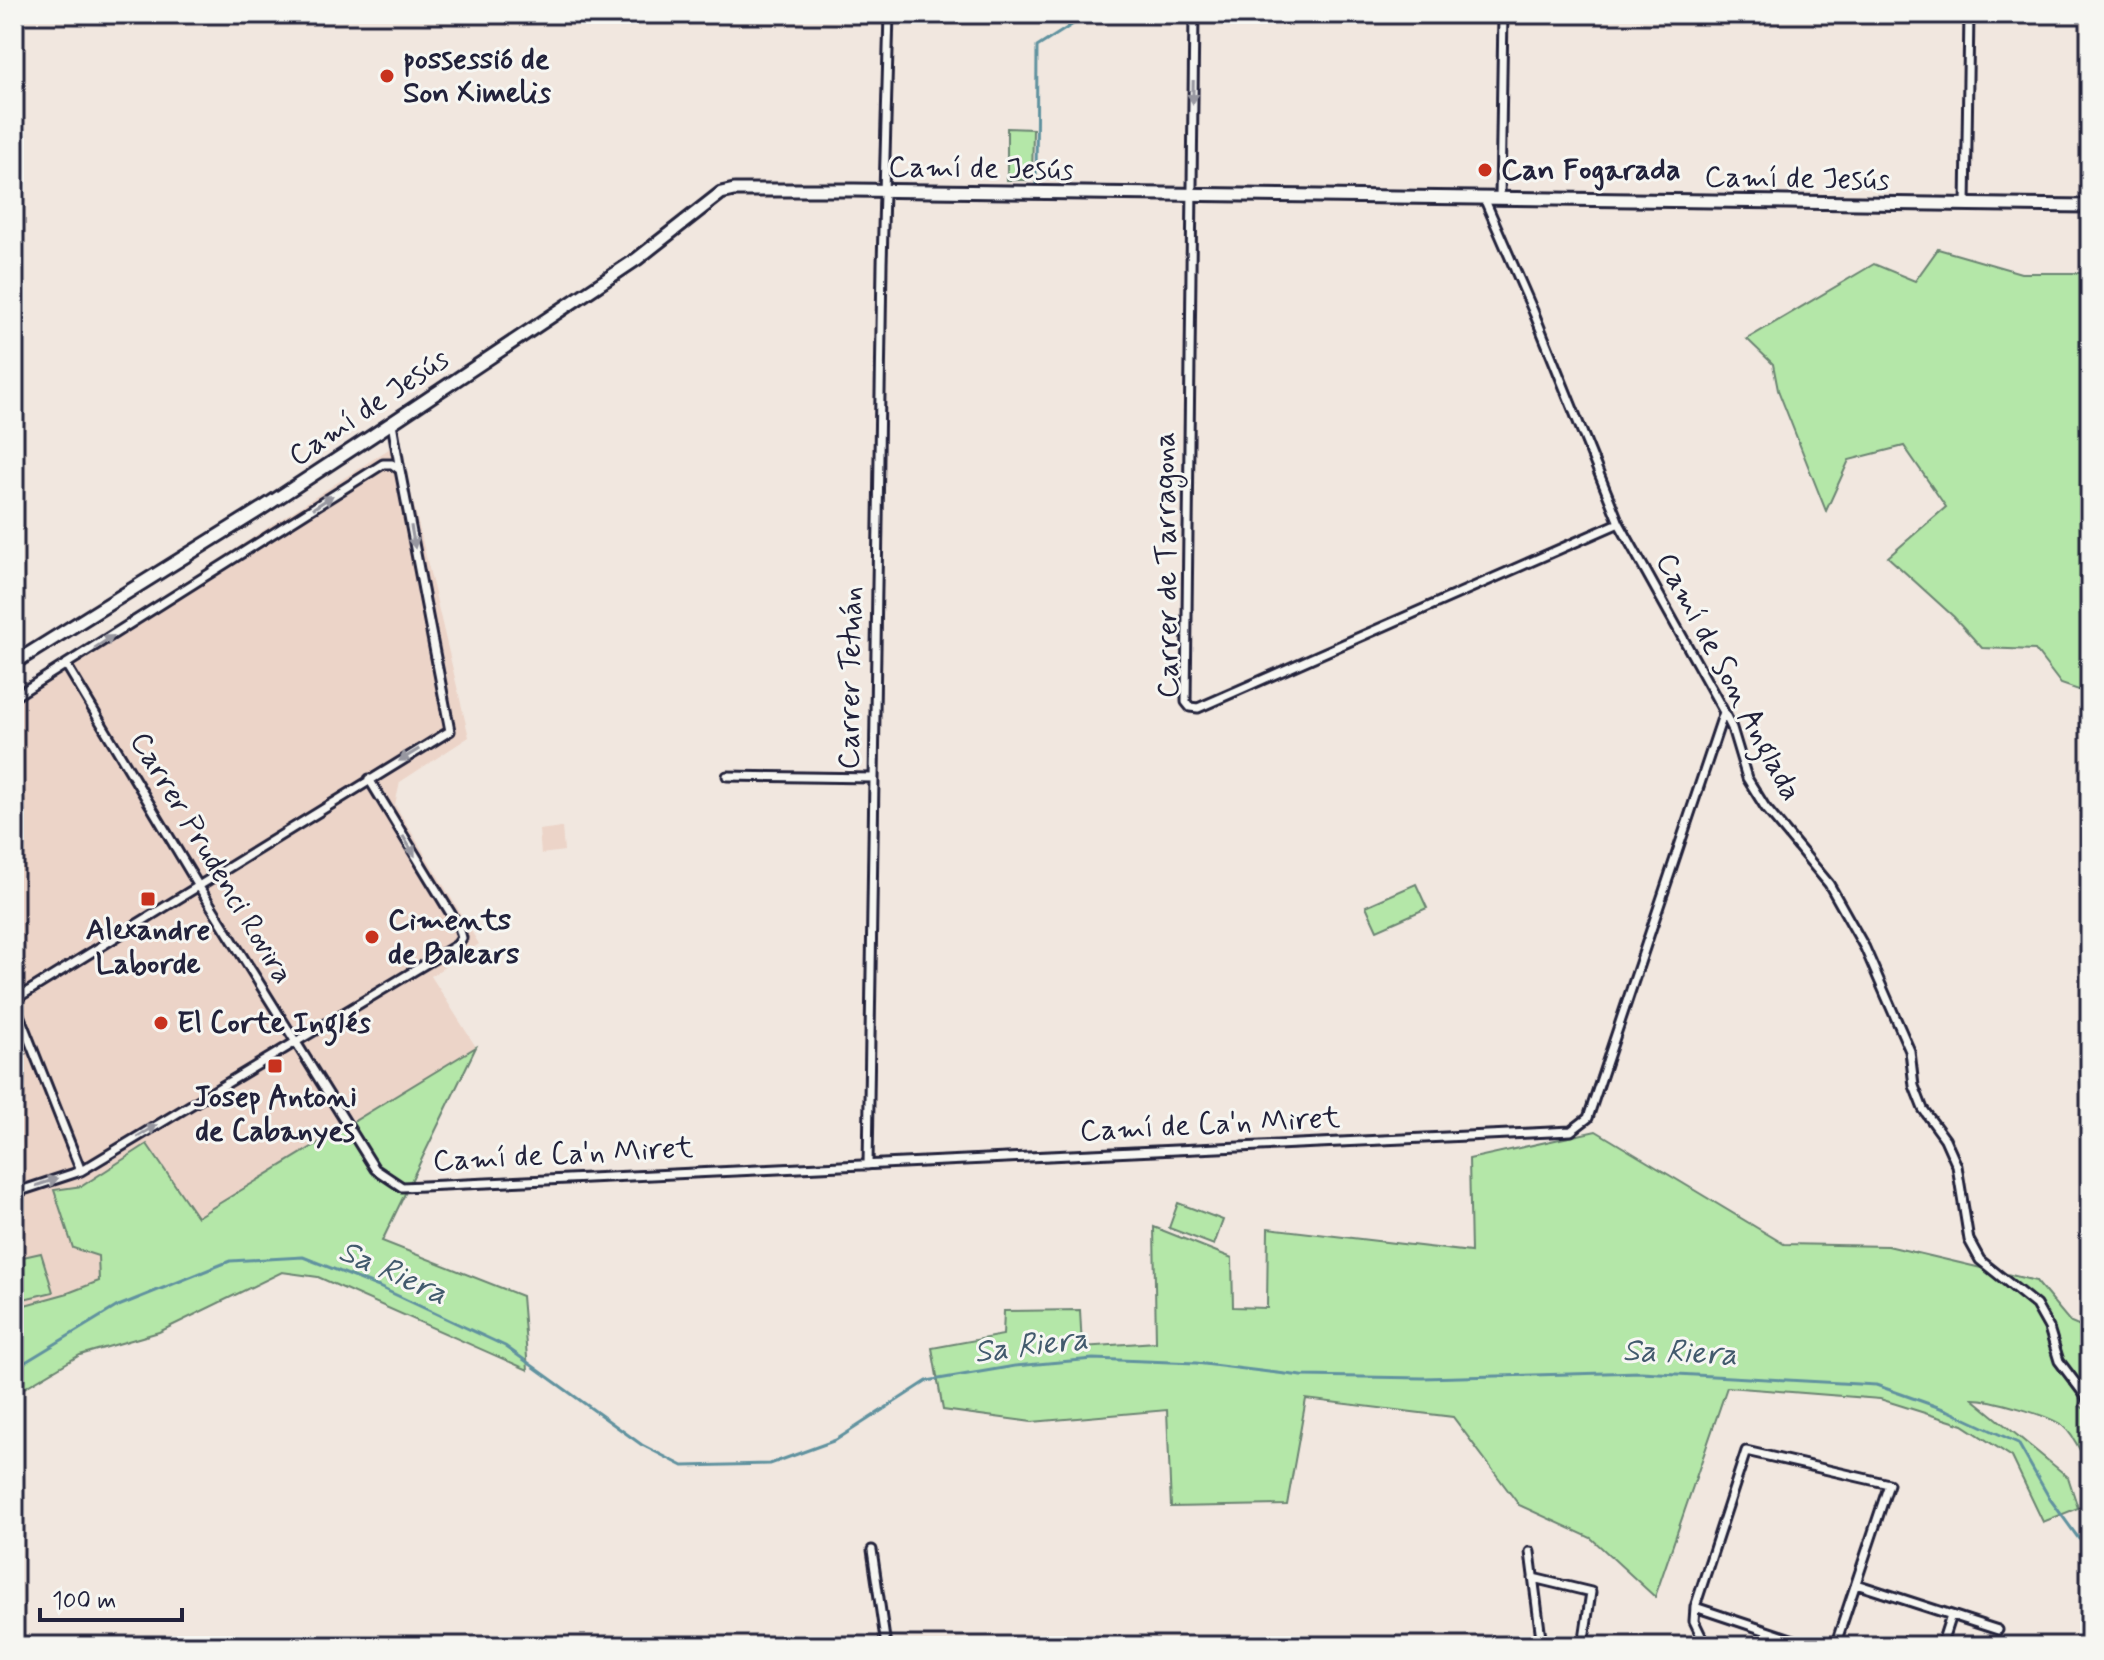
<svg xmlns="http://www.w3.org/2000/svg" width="2104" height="1660" font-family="Mynerve,sans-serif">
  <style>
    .built { fill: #ecd4c8 }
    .green { fill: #b4e7a8; stroke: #6b8472; stroke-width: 2 }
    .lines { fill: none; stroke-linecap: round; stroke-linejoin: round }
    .stream { stroke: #61929f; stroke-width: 3 }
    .street-casing { stroke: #22223b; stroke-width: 13 }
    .secondary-casing { stroke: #22223b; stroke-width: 17 }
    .street { stroke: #f6f6f2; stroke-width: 7 }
    .secondary { stroke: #f6f6f2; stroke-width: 11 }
    .oneway { fill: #9797a0 }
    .poi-dot { fill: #c8321e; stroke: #f6f6f2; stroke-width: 3 }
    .labels { text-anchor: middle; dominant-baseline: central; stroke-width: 6; stroke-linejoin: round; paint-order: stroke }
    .poi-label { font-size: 30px; font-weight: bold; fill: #22223b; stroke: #f6f6f2; text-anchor: start }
    .street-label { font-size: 30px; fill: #22223b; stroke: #f6f6f2 }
    .water-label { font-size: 32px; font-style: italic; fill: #425a6d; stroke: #f6f6f2 }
  </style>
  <rect width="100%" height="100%" fill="#f1e7df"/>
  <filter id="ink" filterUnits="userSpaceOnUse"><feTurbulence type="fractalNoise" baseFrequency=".0125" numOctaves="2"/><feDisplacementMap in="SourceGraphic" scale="16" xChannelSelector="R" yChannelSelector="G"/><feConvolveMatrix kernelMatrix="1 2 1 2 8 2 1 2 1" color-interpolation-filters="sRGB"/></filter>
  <g filter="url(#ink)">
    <path class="built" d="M401,441L406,472L469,737L400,782L395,805L479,944L431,976L476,1047L196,1218L147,1144L82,1186L55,1190L98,1256L99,1281L68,1293L14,1308V693Z
      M562,827L564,851L541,854L539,830Z"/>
    <path class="green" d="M1007,128L1033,129L1032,180H1007Z
      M1938,249L2021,273H2090V699L2082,691L2061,684L2035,650L1982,648L1954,617L1888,557L1946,507L1904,446L1849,460L1826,511L1778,390L1773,364L1747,339L1874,264L1915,281Z
      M1416,884L1427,908L1377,930L1366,906Z
      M476,1047L382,1241L522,1296L528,1370L318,1277L282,1272L159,1332L80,1355L14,1394V1308L68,1293L99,1281L98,1256L73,1248L54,1190L82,1186L147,1144L197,1217Z
      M1596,1131L1784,1244L1888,1246L2036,1281L2071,1323L2090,1331V1387L2079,1405L2090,1413V1464L2087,1463C2080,1451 2074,1435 2063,1426C2049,1415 1990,1399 1973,1399L2068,1477L2078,1508L2043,1522L2012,1457L1963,1425L1880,1399L1727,1387L1655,1597L1591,1538L1519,1505L1453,1417L1306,1399L1287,1505L1171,1507L1167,1410L1032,1422L943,1410L932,1348L1003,1335L1004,1311L1080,1310L1082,1347L1156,1342L1154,1227L1232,1258L1233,1307L1267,1308L1268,1228L1471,1252L1469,1159Z
      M1178,1203L1223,1220L1214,1245L1169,1228Z
      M41,1253L53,1292L15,1301L14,1259Z"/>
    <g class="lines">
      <path class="stream" d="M1036,187L1037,47L1078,21L1099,14
        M14,1369L116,1307L230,1261L303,1257L379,1287L505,1346L642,1445L683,1466L770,1464L836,1440L927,1381L1015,1366L1093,1359L1196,1363L1302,1376L1423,1378L1641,1372L1876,1385L1949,1411L2018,1443L2050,1499L2079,1539L2090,1542"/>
      <g class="street-casing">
        <path id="street" d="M1194,14L1186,702L1190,707L1198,708L1619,523
          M1484,198L1534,313L1619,523L1724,712L1732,728L1747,778L1765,807L1829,884L1865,948L1910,1051L1914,1086L1923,1109L1945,1139L1957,1166L1969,1240L1980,1260L2036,1305L2049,1328L2059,1361L2090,1402
          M1500,198L1503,14
          M1966,205L1969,14
          M392,423L400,470
          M67,666L198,885L375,1169L402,1187L1571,1131L1588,1118L1724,712
          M14,697L383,464H392L400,470L450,731L14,1000
          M727,776L874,778
          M14,1002L81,1171
          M868,1165L882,264L889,14
          M14,1193L81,1171L457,945L462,938L459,927L369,779
          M872,1550L886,1646
          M1530,1552L1542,1646
          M1533,1578L1591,1592L1583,1646
          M1856,1584L1998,1630
          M1695,1607L1812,1646
          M1706,1646L1694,1621L1695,1607L1746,1451L1889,1484L1835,1646
          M1941,1646L1951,1615"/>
      </g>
      <g class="secondary-casing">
        <path id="secondary" d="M14,663L261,509L372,436L637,259L721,193L734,190H854L2090,206"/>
      </g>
      <use href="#street" class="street"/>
      <use href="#secondary" class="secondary"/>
    </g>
    <defs><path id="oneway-solid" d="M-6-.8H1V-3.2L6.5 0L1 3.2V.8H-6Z" transform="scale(2)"/></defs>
    <g class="oneway">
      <use href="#oneway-solid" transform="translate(1193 92) rotate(91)"/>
      <use href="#oneway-solid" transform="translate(323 502) rotate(-33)"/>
      <use href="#oneway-solid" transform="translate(413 537) rotate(80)"/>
      <use href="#oneway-solid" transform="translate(104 642) rotate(-33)"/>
      <use href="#oneway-solid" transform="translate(409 755) rotate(149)"/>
      <use href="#oneway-solid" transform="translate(409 846) rotate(59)"/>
      <use href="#oneway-solid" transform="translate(147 1131) rotate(-31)"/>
      <use href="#oneway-solid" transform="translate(47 1182) rotate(-18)"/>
    </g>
  </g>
  <g class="poi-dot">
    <circle cx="387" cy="76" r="8"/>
    <circle cx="1485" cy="170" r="8"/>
    <rect x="140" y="891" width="16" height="16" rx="4"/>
    <circle cx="372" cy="937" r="8"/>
    <circle cx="161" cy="1023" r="8"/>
    <rect x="267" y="1058" width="16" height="16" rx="4"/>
  </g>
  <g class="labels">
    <g class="poi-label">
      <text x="403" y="59">possessió de<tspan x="403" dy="34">Son Ximelis</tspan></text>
      <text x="1501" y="170">Can Fogarada</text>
      <text x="388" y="920">Ciments<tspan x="388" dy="34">de Balears</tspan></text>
      <text x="148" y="930" text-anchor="middle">Alexandre<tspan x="148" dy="34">Laborde</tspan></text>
      <text x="177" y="1023">El Corte Inglés</text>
      <text x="275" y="1097" text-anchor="middle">Josep Antoni<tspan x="275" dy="34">de Cabanyes</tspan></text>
    </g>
    <g class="street-label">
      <text transform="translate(981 169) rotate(1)">Camí de Jesús</text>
      <text transform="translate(1797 179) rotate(1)">Camí de Jesús</text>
      <text transform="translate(369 408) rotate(-34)">Camí de Jesús</text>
      <text transform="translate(1167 565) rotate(-91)">Carrer de Tarragona</text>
      <text transform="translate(1728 677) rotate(62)">Camí de Son Anglada</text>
      <text transform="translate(851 678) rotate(-89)">Carrer Tetuán</text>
      <text transform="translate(211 858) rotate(59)">Carrer Prudenci Rovira</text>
      <text transform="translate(1210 1125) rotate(-3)">Camí de Ca'n Miret</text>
      <text transform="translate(563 1155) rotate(-3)">Camí de Ca'n Miret</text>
    </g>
    <g class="water-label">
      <text transform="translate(393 1273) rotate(24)">Sa Riera</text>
      <text transform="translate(1031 1346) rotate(-7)">Sa Riera</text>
      <text transform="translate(1680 1353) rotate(2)">Sa Riera</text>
    </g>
  </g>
  <rect width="2104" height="1660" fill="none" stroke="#f6f6f2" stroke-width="48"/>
  <rect x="24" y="24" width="2056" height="1612" fill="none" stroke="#22223b" stroke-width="3" filter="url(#ink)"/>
  <path d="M40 1608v12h142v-12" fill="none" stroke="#22223b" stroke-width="4"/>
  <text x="52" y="1608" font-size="24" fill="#22223b" stroke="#f6f6f2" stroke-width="6" paint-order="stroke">100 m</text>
</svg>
